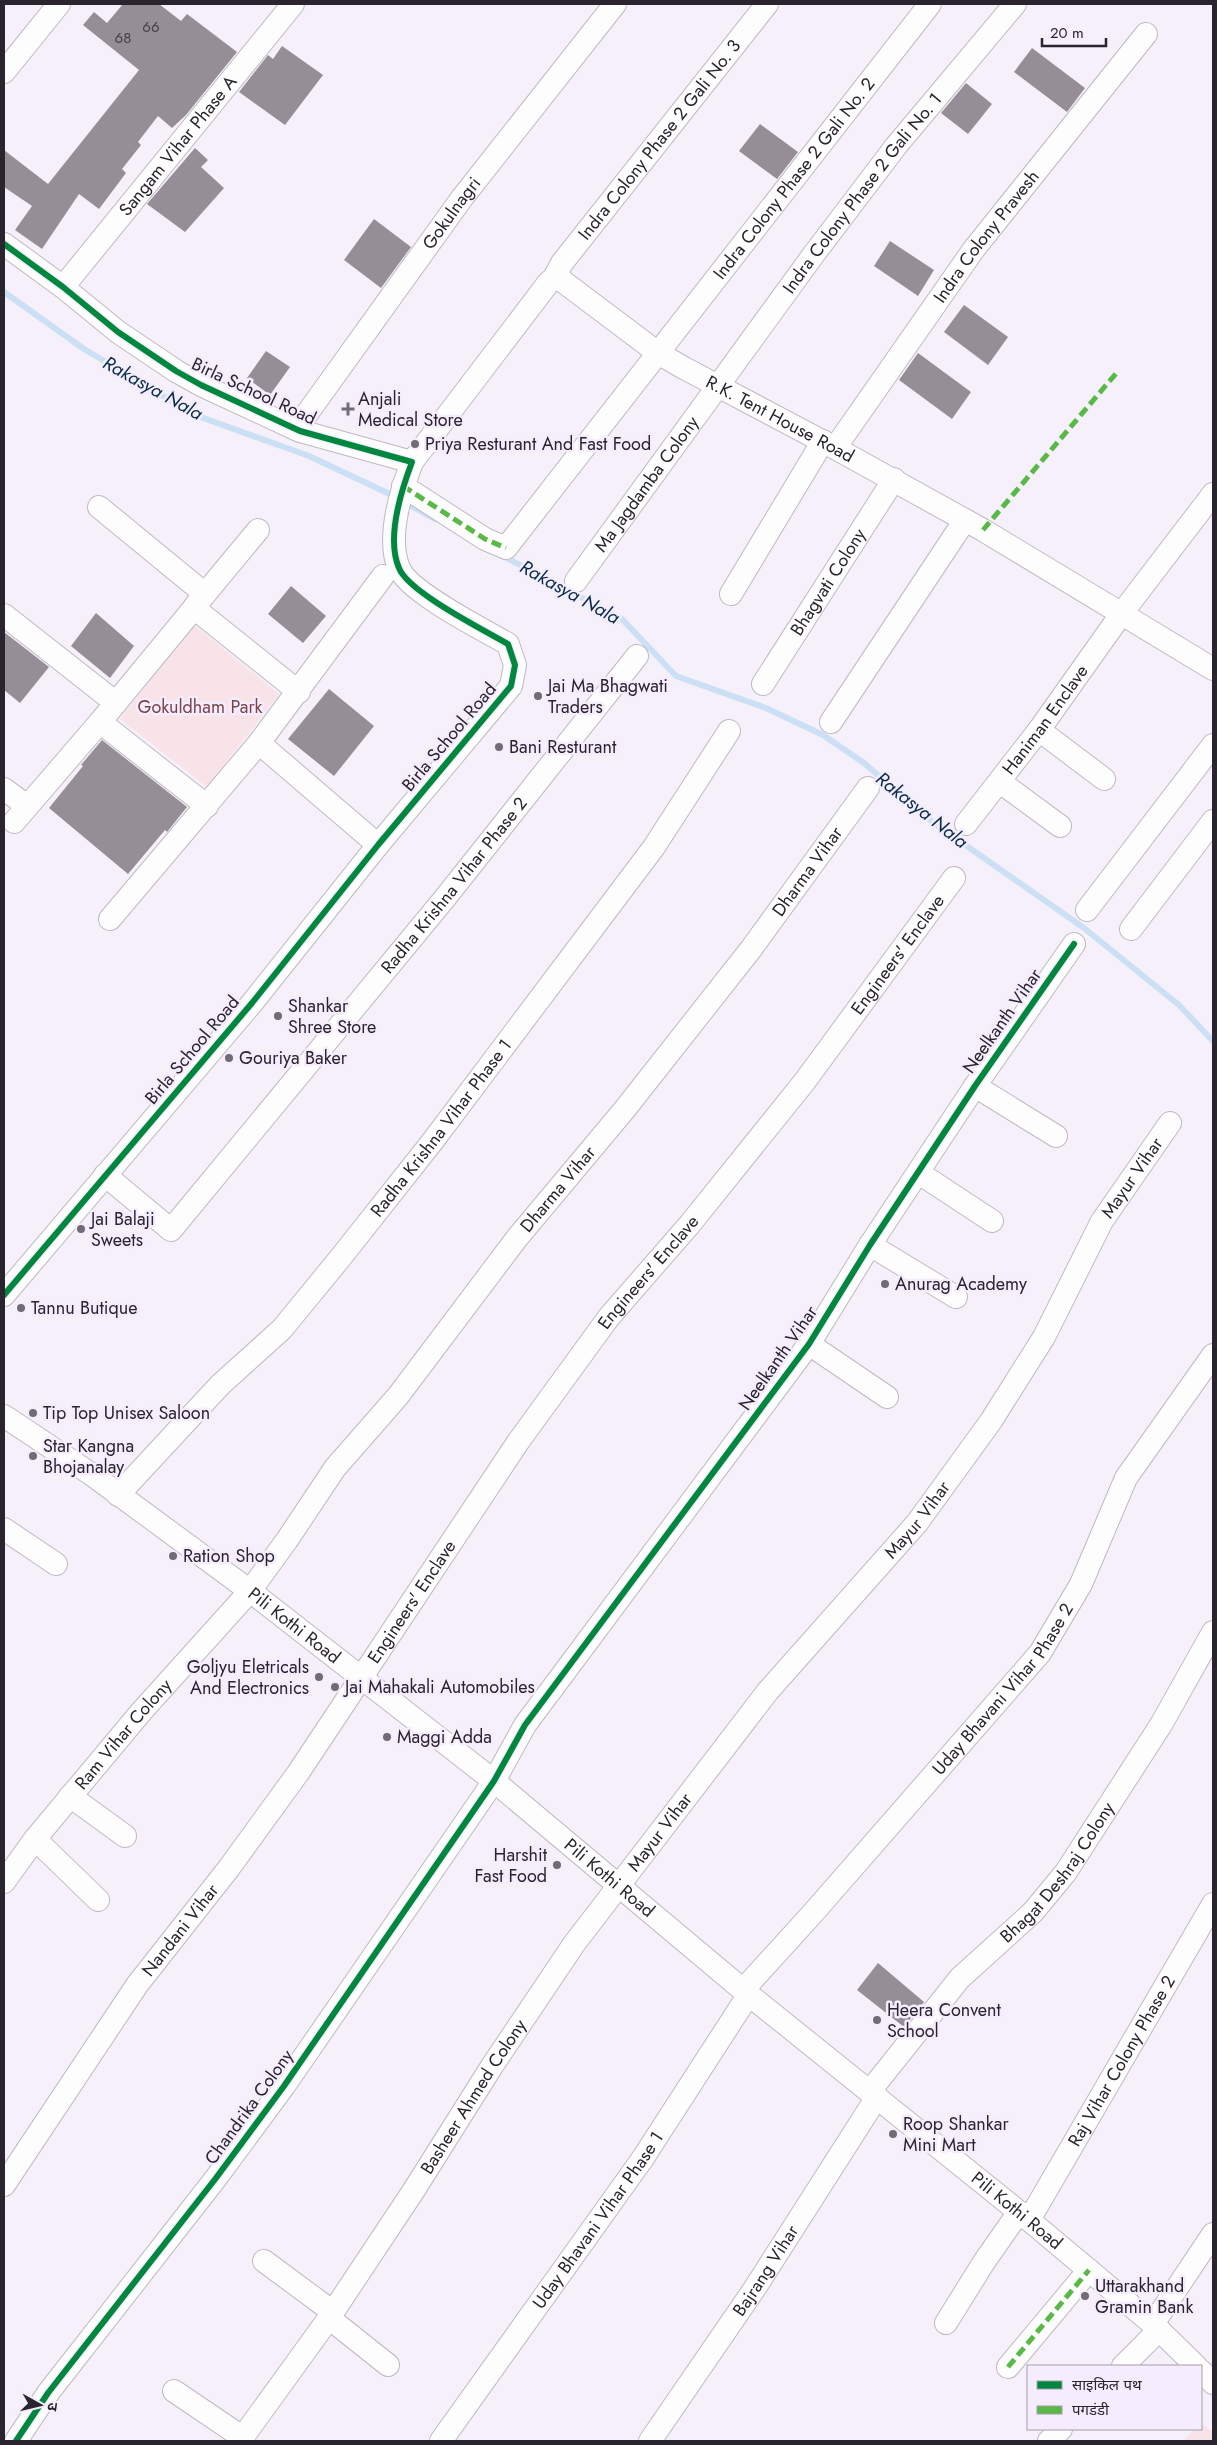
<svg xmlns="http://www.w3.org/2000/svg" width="1217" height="2445" font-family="Jost,'Noto Sans Devanagari',sans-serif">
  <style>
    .green { fill: #f7e3e8 }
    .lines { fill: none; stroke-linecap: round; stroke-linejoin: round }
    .stream { stroke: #cbe0f4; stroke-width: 6 }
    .building { fill: #968e96 }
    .minor-casing { stroke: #beb9c2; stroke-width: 24 }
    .minor { stroke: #fefdfe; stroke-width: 22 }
    .quiet { stroke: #58b947; stroke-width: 5; stroke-dasharray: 10 5; stroke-linecap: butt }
    .cycleway-casing { stroke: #f5edfd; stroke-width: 9 }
    .cycleway { stroke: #00873e; stroke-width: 6 }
    .poi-dot { fill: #706b75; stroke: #f5edfd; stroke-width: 2 }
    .labels { text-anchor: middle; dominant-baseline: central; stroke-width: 5; stroke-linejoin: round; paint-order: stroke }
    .number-label { font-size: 15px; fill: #443e47 }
    .street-label { font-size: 18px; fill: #29242d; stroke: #f5edfd }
    .poi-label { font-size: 18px; fill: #29242d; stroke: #f5edfd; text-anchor: start }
    .park-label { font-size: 18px; fill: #7c4347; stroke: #f5edfd }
    .water-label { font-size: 19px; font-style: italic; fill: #062d46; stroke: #f5edfd }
  </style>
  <rect width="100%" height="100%" fill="#f5f0fa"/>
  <path class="green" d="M194,625L279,694L207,787L120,719Z
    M1201,2423L1213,2432V2441H1184L1194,2429H1201Z"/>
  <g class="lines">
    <path class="stream" d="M4,292L84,349L195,415L309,456L396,497
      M404,502L435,519
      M501,555L622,619L676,676L766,708L823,735L864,763L931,821L1084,928L1179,1005L1213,1041"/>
  </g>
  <path class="building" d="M123,4H159L181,21L187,14L237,52L186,115L172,128L158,116L138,142L141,145L122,169L126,173L99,209L79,194L42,249L15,230L32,206L4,187V150L48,184L139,70L83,25L94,12L107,23Z
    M282,46L323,75L285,125L239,92L268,55L273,59Z
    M1032,48L1085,88L1067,112L1014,72Z
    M966,83L992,104L968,134L941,113Z
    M760,124L798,152L777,179L739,151Z
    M195,148L208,160L201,167L224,188L185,232L147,204Z
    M374,219L411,247L381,288L344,260Z
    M890,241L934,270L918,296L874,266Z
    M964,305L1008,337L988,365L944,332Z
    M266,351L290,367L270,395L247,378Z
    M918,353L971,392L952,419L899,380Z
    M291,586L326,616L303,643L268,614Z
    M96,613L134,646L110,678L71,646Z
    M4,632L49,667L20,703L4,690Z
    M329,689L374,726L334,776L288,739Z
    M102,740L187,807L167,832L165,830L128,874L49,808L83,766L81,765Z
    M878,1963L924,2002L904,2027L857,1990Z"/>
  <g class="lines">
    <g class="minor-casing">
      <g id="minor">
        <path d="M4,72L59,4"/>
        <path d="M4,244L63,287L118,332L176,371L201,385L300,431L412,462C401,491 386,538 399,568C408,592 484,630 508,644L515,665L511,686L378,845L252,1003L4,1295"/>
        <path id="s1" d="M554,278L562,263L767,4"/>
        <path id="s2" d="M63,287L293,4"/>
        <path id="s3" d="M296,429L462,198L615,4"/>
        <path id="s4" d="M835,448L974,249L1146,34"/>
        <path id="s5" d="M412,462L549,282L554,278L561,280L658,353L684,368L835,448L983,530L1213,669"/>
        <path id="s6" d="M403,486L485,539L506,548L930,4"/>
        <path d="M99,507L205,594"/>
        <path id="s7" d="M576,581L814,254L896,146L1015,4"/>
        <path d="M731,594L823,441"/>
        <path d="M195,606L258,530"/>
        <path d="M4,615L116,703"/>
        <path id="s8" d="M763,684L894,479"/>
        <path d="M831,722L965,520"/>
        <path d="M1039,730L1104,779"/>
        <path d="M259,743L383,576"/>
        <path d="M1000,782L1060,826"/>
        <path d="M4,789L27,806"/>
        <path d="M207,806L100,722L194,608L299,692"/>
        <path d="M14,822L100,722"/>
        <path id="s9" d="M966,824L1039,730L1122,613L1213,494"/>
        <path d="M1087,910L1213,745"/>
        <path d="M110,919L259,743L378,845"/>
        <path d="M1131,929L1213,821"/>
        <path d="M975,1086L1056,1136"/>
        <path d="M919,1173L992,1221"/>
        <path id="s10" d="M105,1175L171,1230L445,898L637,656"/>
        <path d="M870,1245L956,1297"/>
        <path d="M809,1344L887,1397"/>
        <path id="s11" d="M4,1416L91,1474L250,1591L494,1781L743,1990L1029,2220L1153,2324L1196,2366"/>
        <path id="s12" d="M118,1495L220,1385L282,1329L341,1257L432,1142L654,847L729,731"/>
        <path d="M4,1529L56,1564"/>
        <path d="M70,1796L125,1836"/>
        <path d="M35,1839L98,1900"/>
        <path id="s13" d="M4,1882L35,1839L141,1712L250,1591L287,1540L335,1468L398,1396L517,1238L625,1109L751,949L868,788"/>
        <path id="s14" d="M743,1990L813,1913L1040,1653L1081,1584L1126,1478L1213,1355"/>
        <path id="s15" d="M870,2091L960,1978L1033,1912L1066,1872L1162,1723L1213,1632"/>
        <path id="s16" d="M4,2185L137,1985L229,1868L298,1773L518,1442L609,1317L690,1224L805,1081L954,878"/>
        <path id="s17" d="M1029,2220L1213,1904"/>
        <path d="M264,2261L333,2312"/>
        <path d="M329,2318L388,2365"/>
        <path d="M946,2323L984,2262L1019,2212"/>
        <path d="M1153,2324L1213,2234"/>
        <path d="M1123,2366L1159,2330"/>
        <path d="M1008,2367L1089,2270"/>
        <path d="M1201,2371L1213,2383"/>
        <path d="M174,2391L242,2437"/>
        <path d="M16,2441L48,2393L216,2178L284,2086L494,1781L525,1725L809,1344L870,1245L975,1086L1074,944"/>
        <path id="s18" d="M240,2441L329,2318L414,2190L492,2066L574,1944L768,1691L917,1523L991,1421L1044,1337L1102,1221L1170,1123"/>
        <path id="s19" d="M441,2441L643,2158L749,1994"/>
        <path id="s20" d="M650,2441L755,2288L877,2097"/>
        <path d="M1049,2441L1061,2429"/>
      </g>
    </g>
    <use href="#minor" class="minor"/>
    <path class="quiet" d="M403,486L485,539L506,548
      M983,530L1119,370
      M1008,2367L1089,2270"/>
    <g class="cycleway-casing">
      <path id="cycleway" d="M4,244L63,287L118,332L176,371L201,385L300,431L412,462C401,491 386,538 399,568C408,592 484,630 508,644L515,665L511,686L378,845L252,1003L4,1295
        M16,2441L48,2393L216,2178L284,2086L494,1781L525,1725L809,1344L870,1245L975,1086L1074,944"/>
    </g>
    <use href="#cycleway" class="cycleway"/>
  </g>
  <g class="poi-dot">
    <path d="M345.5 401.5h5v5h5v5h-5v5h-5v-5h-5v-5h5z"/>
    <circle cx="415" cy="444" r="5"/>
    <circle cx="538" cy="696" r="5"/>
    <circle cx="499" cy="747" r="5"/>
    <circle cx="278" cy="1016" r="5"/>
    <circle cx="229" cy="1058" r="5"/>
    <circle cx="81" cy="1229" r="5"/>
    <circle cx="885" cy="1284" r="5"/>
    <circle cx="21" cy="1308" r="5"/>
    <circle cx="33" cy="1413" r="5"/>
    <circle cx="33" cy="1456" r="5"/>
    <circle cx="173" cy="1556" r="5"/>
    <circle cx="319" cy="1677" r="5"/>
    <circle cx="335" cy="1687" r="5"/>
    <circle cx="387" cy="1737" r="5"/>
    <circle cx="557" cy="1865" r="5"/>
    <circle cx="877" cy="2020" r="5"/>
    <circle cx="893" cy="2134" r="5"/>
    <circle cx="1085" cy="2296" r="5"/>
  </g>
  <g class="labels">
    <g class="number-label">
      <text x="151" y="27">66</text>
      <text x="123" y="38">68</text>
    </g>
    <g class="street-label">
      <text stroke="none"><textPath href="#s1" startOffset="174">Indra Colony Phase 2 Gali No. 3</textPath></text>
      <text stroke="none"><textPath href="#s2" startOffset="182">Sangam Vihar Phase A</textPath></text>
      <text stroke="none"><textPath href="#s6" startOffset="589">Indra Colony Phase 2 Gali No. 2</textPath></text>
      <text stroke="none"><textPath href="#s7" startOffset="482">Indra Colony Phase 2 Gali No. 1</textPath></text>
      <text stroke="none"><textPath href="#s3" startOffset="266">Gokulnagri</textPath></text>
      <text stroke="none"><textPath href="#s4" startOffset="260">Indra Colony Pravesh</textPath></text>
      <text transform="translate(254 391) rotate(25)">Birla School Road</text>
      <text stroke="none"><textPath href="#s5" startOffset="500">R.K. Tent House Road</textPath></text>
      <text stroke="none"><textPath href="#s7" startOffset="120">Ma Jagdamba Colony</textPath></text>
      <text stroke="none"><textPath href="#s8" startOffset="121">Bhagvati Colony</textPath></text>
      <text stroke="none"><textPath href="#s9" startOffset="131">Haniman Enclave</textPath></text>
      <text transform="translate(449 737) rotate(-50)">Birla School Road</text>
      <text stroke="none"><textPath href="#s13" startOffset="1292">Dharma Vihar</textPath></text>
      <text stroke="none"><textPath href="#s10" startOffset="532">Radha Krishna Vihar Phase 2</textPath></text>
      <text stroke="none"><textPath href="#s16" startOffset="1522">Engineers' Enclave</textPath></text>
      <text transform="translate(1002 1021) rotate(-55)">Neelkanth Vihar</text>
      <text transform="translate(192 1050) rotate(-50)">Birla School Road</text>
      <text stroke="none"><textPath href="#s12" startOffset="490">Radha Krishna Vihar Phase 1</textPath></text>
      <text stroke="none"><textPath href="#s18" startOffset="1550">Mayur Vihar</textPath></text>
      <text stroke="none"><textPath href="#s13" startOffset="888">Dharma Vihar</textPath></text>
      <text stroke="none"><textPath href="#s16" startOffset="1118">Engineers' Enclave</textPath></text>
      <text transform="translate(778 1358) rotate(-55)">Neelkanth Vihar</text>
      <text stroke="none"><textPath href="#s18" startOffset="1145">Mayur Vihar</textPath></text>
      <text stroke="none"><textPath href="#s16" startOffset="712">Engineers' Enclave</textPath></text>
      <text stroke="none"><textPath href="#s11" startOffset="358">Pili Kothi Road</textPath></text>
      <text stroke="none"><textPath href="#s14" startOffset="398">Uday Bhavani Vihar Phase 2</textPath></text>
      <text stroke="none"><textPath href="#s13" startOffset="190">Ram Vihar Colony</textPath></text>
      <text stroke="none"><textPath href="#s18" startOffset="740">Mayur Vihar</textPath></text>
      <text stroke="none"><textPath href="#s15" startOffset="289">Bhagat Deshraj Colony</textPath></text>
      <text stroke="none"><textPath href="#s11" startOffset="762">Pili Kothi Road</textPath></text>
      <text stroke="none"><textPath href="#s16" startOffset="310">Nandani Vihar</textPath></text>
      <text stroke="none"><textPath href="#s17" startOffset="184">Raj Vihar Colony Phase 2</textPath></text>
      <text stroke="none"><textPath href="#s18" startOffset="416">Basheer Ahmed Colony</textPath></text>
      <text transform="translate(249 2107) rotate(-54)">Chandrika Colony</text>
      <text stroke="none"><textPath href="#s11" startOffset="1288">Pili Kothi Road</textPath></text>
      <text stroke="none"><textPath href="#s19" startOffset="271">Uday Bhavani Vihar Phase 1</textPath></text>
      <text stroke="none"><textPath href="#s20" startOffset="206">Bajrang Vihar</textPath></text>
    </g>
    <g class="poi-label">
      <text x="358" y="399">Anjali<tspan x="358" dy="21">Medical Store</tspan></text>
      <text x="425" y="444">Priya Resturant And Fast Food</text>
      <text x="548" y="686">Jai Ma Bhagwati<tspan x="548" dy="21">Traders</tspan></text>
      <text x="509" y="747">Bani Resturant</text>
      <text x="288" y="1006">Shankar<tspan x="288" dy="21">Shree Store</tspan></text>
      <text x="239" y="1058">Gouriya Baker</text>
      <text x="91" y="1219">Jai Balaji<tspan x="91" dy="21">Sweets</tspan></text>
      <text x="895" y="1284">Anurag Academy</text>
      <text x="31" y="1308">Tannu Butique</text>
      <text x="43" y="1413">Tip Top Unisex Saloon</text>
      <text x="43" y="1446">Star Kangna<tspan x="43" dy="21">Bhojanalay</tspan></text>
      <text x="183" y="1556">Ration Shop</text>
      <text x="309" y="1667" text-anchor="end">Goljyu Eletricals<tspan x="309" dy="21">And Electronics</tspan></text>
      <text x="345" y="1687">Jai Mahakali Automobiles</text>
      <text x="397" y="1737">Maggi Adda</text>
      <text x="547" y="1855" text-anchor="end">Harshit<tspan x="547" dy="21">Fast Food</tspan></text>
      <text x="887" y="2010">Heera Convent<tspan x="887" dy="21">School</tspan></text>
      <text x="903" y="2124">Roop Shankar<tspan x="903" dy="21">Mini Mart</tspan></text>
      <text x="1095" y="2286">Uttarakhand<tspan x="1095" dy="21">Gramin Bank</tspan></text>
    </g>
    <g class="park-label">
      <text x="200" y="707">Gokuldham Park</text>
    </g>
    <g class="water-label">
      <text transform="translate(153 388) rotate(29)">Rakasya Nala</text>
      <text transform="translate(570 592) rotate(29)">Rakasya Nala</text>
      <text transform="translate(922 810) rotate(38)">Rakasya Nala</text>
    </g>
  </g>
  <rect width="1217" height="2445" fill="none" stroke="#29242d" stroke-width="10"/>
  <rect x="1027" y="2365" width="175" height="65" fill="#f5edfd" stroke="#a39daa"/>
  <rect x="1037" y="2381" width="25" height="8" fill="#00873e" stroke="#a39daa"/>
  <text x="1072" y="2390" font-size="15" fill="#29242d">साइकिल पथ</text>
  <rect x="1037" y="2406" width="25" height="8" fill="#58b947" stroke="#a39daa"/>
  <text x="1072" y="2415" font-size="15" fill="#29242d">पगडंडी</text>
  <g transform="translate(40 2405) rotate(98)" stroke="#f5edfd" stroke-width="4" paint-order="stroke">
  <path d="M0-4L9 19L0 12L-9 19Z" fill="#29242d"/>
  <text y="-8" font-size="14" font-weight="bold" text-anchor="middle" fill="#29242d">उ</text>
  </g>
  <path d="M1042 38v8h64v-8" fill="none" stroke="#29242d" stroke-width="2.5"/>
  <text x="1050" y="38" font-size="15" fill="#29242d" stroke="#f5edfd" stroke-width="4" paint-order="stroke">20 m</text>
</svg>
